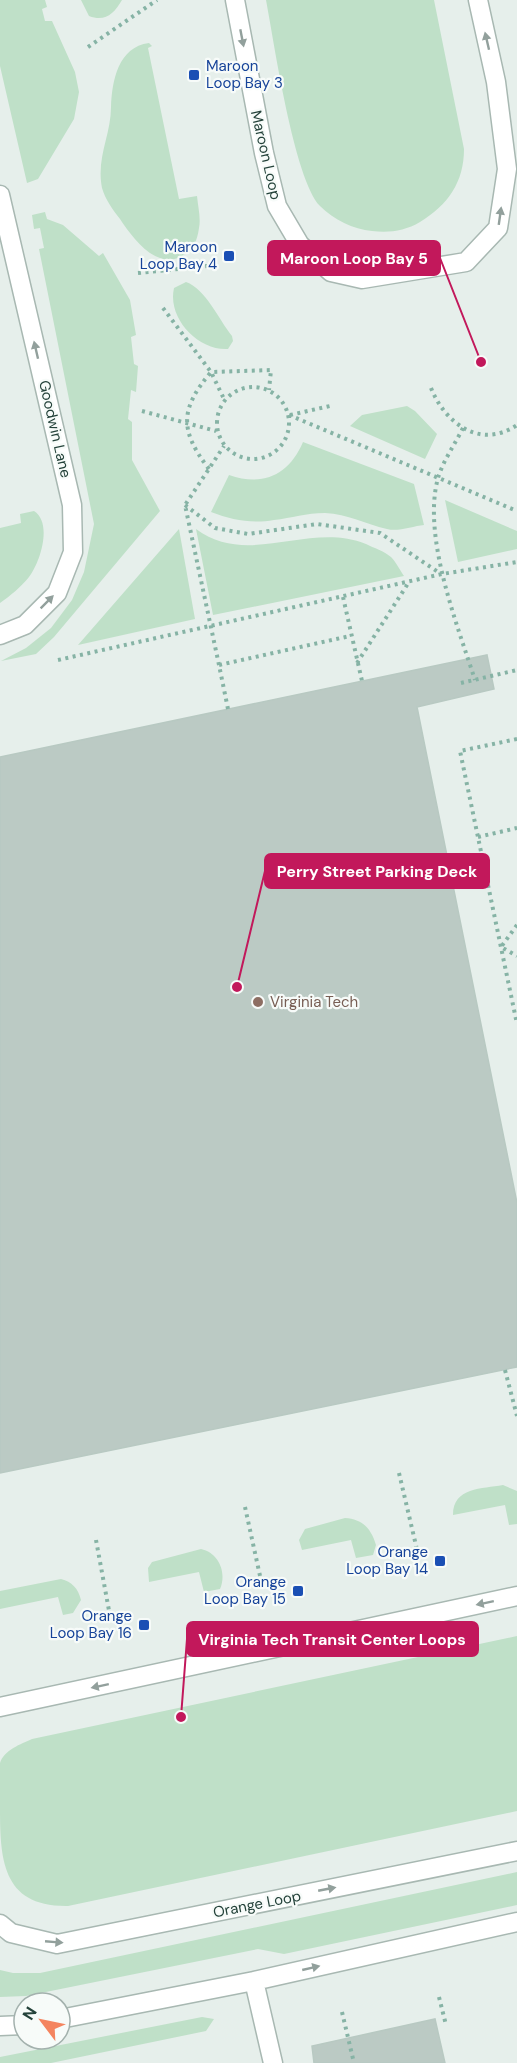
<svg xmlns="http://www.w3.org/2000/svg" width="517" height="2063" font-family="'DM Sans',sans-serif">
  <style>
    .green { fill: #bfe0c8 }
    .building { fill: #bbcac4; stroke: #b8c9c2; stroke-width: 1.5 }
    .lines { fill: none; stroke-linecap: round; stroke-linejoin: round }
    .lane-casing { stroke: #a8b8b2; stroke-width: 21 }
    .street-casing { stroke: #a8b8b2; stroke-width: 21 }
    .path { stroke: #86b3a5; stroke-width: 4; stroke-dasharray: 3 4.5; stroke-linecap: butt }
    .lane { stroke: #fff; stroke-width: 18 }
    .street { stroke: #fff; stroke-width: 18 }
    .oneway { fill: #92a09c }
    .transit-dot { fill: #1a4fb4; stroke: #f7fbf9; stroke-width: 2 }
    .education-dot { fill: #8d6e63; stroke: #f7fbf9; stroke-width: 2 }
    .labels { text-anchor: middle; dominant-baseline: central; stroke-width: 4.5; stroke-linejoin: round; paint-order: stroke }
    .transit-label { font-size: 15px; fill: #164399; stroke: #f7fbf9; text-anchor: end }
    .street-label { font-size: 15px; fill: #24423a; stroke: #f7fbf9 }
    .education-label { font-size: 15px; fill: #785e54; stroke: #f7fbf9; text-anchor: start }
    .leader { fill: none; stroke: #c2185b; stroke-width: 2 }
    .callout-dot { fill: #c2185b; stroke: #f7fbf9; stroke-width: 2 }
    .callout { fill: #c2185b; stroke: #c2185b; stroke-width: 2 }
    .callout-label { font-size: 16px; text-anchor: middle; font-weight: bold; fill: #fff }
  </style>
  <rect width="100%" height="100%" fill="#e6efeb"/>
  <path class="green" d="M0,0H45L47,7L42,9L45,21H52L75,72L79,92L74,119L38,179L27,183L0,66Z
    M81,0H122C114,14 105,22 89,16Z
    M266,0H434L464,149C464,182 448,205 420,222C405,231 389,233 372,231C353,229 334,220 320,206C294,179 274,42 266,0Z
    M149,43L152,46L148,48L179,199L197,196C198,207 201,218 199,228C197,242 193,251 180,257C155,269 132,237 120,219C113,210 105,199 102,188C96,158 111,135 111,107C112,81 118,47 149,43Z
    M45,212L47,219L63,225L99,256L103,253L130,300L136,335L131,337L134,364L138,366L136,392L131,390L128,419L132,422V460L160,511L54,637L36,654L1,661L26,648L51,628L72,600L84,572L94,524L39,249L44,248L40,228L34,229L32,215Z
    M186,282C206,289 219,320 232,336L233,341L228,349C198,351 167,318 174,288Z
    M407,406L415,411L437,434L425,459L350,426L362,415Z
    M303,442L414,484L424,525C413,526 398,532 387,529C365,524 348,514 325,513C306,513 292,518 274,520C252,524 232,520 211,512L229,475C263,487 289,475 303,442Z
    M445,500L517,531V549L458,562Z
    M34,511C53,523 40,563 29,577C21,587 10,596 0,603V528L21,523L20,514Z
    M179,529L195,619L78,645Z
    M196,529C248,568 309,521 366,544C374,548 384,551 391,557C396,562 400,570 404,576L213,615Z
    M503,1485L517,1491V1524L509,1525L505,1505L453,1515C453,1487 482,1489 503,1485Z
    M345,1518C362,1519 371,1528 376,1545L373,1555L356,1558L351,1540L302,1550L299,1540L305,1529Z
    M201,1549C219,1553 227,1573 220,1589L204,1592L199,1572L149,1582L148,1568L152,1562Z
    M61,1579C72,1582 78,1588 81,1600L73,1613L63,1615L58,1597L0,1609V1591Z
    M517,1636V1811L68,1906C1,1907 0,1858 0,1805C0,1793 0,1775 0,1763C4,1750 21,1744 32,1739Z
    M517,1872V1905L284,1954L258,1949L26,1996L0,1997V1970L13,1973H40Z
    M202,2017L214,2019L206,2031L51,2063H0V2057Z"/>
  <path class="building" d="M487,655L494,689L417,707L517,1203V1367L0,1473V757Z
    M435,2019L445,2063H314L312,2046Z"/>
  <g class="lines">
    <g class="lane-casing">
      <path id="lane" d="M235,0L264,153L277,206L300,245L331,272L362,279L466,262L498,228L507,169L496,82L478,0
        M0,195L72,505L73,552L57,593L25,625L0,635
        M0,1707L517,1596
        M0,1924L11,1933L57,1944L517,1851"/>
    </g>
    <g class="street-casing">
      <path id="street" d="M254,1981L273,2063
        M60,2019L254,1981L517,1922
        M0,2026L24,2025"/>
    </g>
    <path class="path" d="M88,47L157,0
      M138,273L207,266
      M163,308L211,372L224,399
      M217 423a36 36 0 1 1 72 0a36 36 0 1 1-72 0Z
      M431,388C445,423 480,450 517,425
      M142,411L216,431
      M289,415L517,511
      M290,415L330,406
      M463,428C455,444 443,461 438,478C422,536 457,624 475,680
      M209,469C179,430 180,409 211,372L271,370L269,390
      M185,505L215,528L248,534L317,524L380,533L441,574
      M343,597L362,681
      M58,660L442,574L517,562
      M357,663L409,582
      M219,665L185,505L224,446
      M461,683L517,670
      M228,709L219,665L350,636
      M517,739L460,751L517,1024
      M478,837L517,828
      M517,925L501,947L517,956
      M505,1370L517,1416
      M399,1473L418,1554
      M245,1507L262,1585
      M96,1540L110,1616
      M439,1997L446,2025
      M342,2012L354,2063"/>
    <use href="#lane" class="lane"/>
    <use href="#street" class="street"/>
  </g>
  <defs><path id="oneway-solid" d="M-6-.8H1V-3.2L6.5 0L1 3.2V.8H-6Z" transform="scale(1.5)"/></defs>
  <g class="oneway">
    <use href="#oneway-solid" transform="translate(242 38) rotate(79)"/>
    <use href="#oneway-solid" transform="translate(487 41) rotate(-103)"/>
    <use href="#oneway-solid" transform="translate(500 216) rotate(-82)"/>
    <use href="#oneway-solid" transform="translate(36 350) rotate(-103)"/>
    <use href="#oneway-solid" transform="translate(47 602) rotate(-45)"/>
    <use href="#oneway-solid" transform="translate(485 1603) rotate(168)"/>
    <use href="#oneway-solid" transform="translate(100 1686) rotate(168)"/>
    <use href="#oneway-solid" transform="translate(327 1889) rotate(-11)"/>
    <use href="#oneway-solid" transform="translate(54 1942) rotate(5)"/>
    <use href="#oneway-solid" transform="translate(311 1968) rotate(-13)"/>
  </g>
  <g class="transit-dot">
    <rect x="188" y="69" width="12" height="12" rx="3"/>
    <rect x="223" y="250" width="12" height="12" rx="3"/>
    <rect x="434" y="1555" width="12" height="12" rx="3"/>
    <rect x="292" y="1585" width="12" height="12" rx="3"/>
    <rect x="138" y="1619" width="12" height="12" rx="3"/>
  </g>
  <circle class="education-dot" cx="258" cy="1002" r="6"/>
  <g class="labels">
    <g class="transit-label">
      <text x="206" y="66" text-anchor="start">Maroon<tspan x="206" dy="17">Loop Bay 3</tspan></text>
      <text x="217" y="247">Maroon<tspan x="217" dy="17">Loop Bay 4</tspan></text>
      <text x="428" y="1552">Orange<tspan x="428" dy="17">Loop Bay 14</tspan></text>
      <text x="286" y="1582">Orange<tspan x="286" dy="17">Loop Bay 15</tspan></text>
      <text x="132" y="1616">Orange<tspan x="132" dy="17">Loop Bay 16</tspan></text>
    </g>
    <g class="street-label">
      <text transform="translate(266 155) rotate(77)">Maroon Loop</text>
      <text transform="translate(55 429) rotate(77)">Goodwin Lane</text>
      <text transform="translate(257 1904) rotate(-11)">Orange Loop</text>
    </g>
    <g class="education-label">
      <text x="270" y="1002">Virginia Tech</text>
    </g>
  </g>
  <path class="leader" d="M481 362L440 258M237 987L265 871M181 1717L187 1639"/>
  <g class="callout-dot">
    <circle cx="481" cy="362" r="6"/>
    <circle cx="237" cy="987" r="6"/>
    <circle cx="181" cy="1717" r="6"/>
  </g>
  <g class="callout">
    <rect x="268" y="241" width="172" height="34" rx="6"/>
    <rect x="265" y="854" width="224" height="34" rx="6"/>
    <rect x="187" y="1622" width="291" height="34" rx="6"/>
  </g>
  <g class="callout-label">
    <text x="354" y="264">Maroon Loop Bay 5</text>
    <text x="377" y="877">Perry Street Parking Deck</text>
    <text x="332" y="1645">Virginia Tech Transit Center Loops</text>
  </g>
  <g transform="translate(42 2021) rotate(302)"><circle r="28" fill="#f7fbf9" stroke="#a3b1ad" stroke-width="1.5"/>
  <path d="M0-4.5L10 22L0 15L-10 22Z" fill="#f4845f"/>
  <text y="-9" font-size="16" font-weight="bold" text-anchor="middle" fill="#24423a">N</text>
  </g>
</svg>
